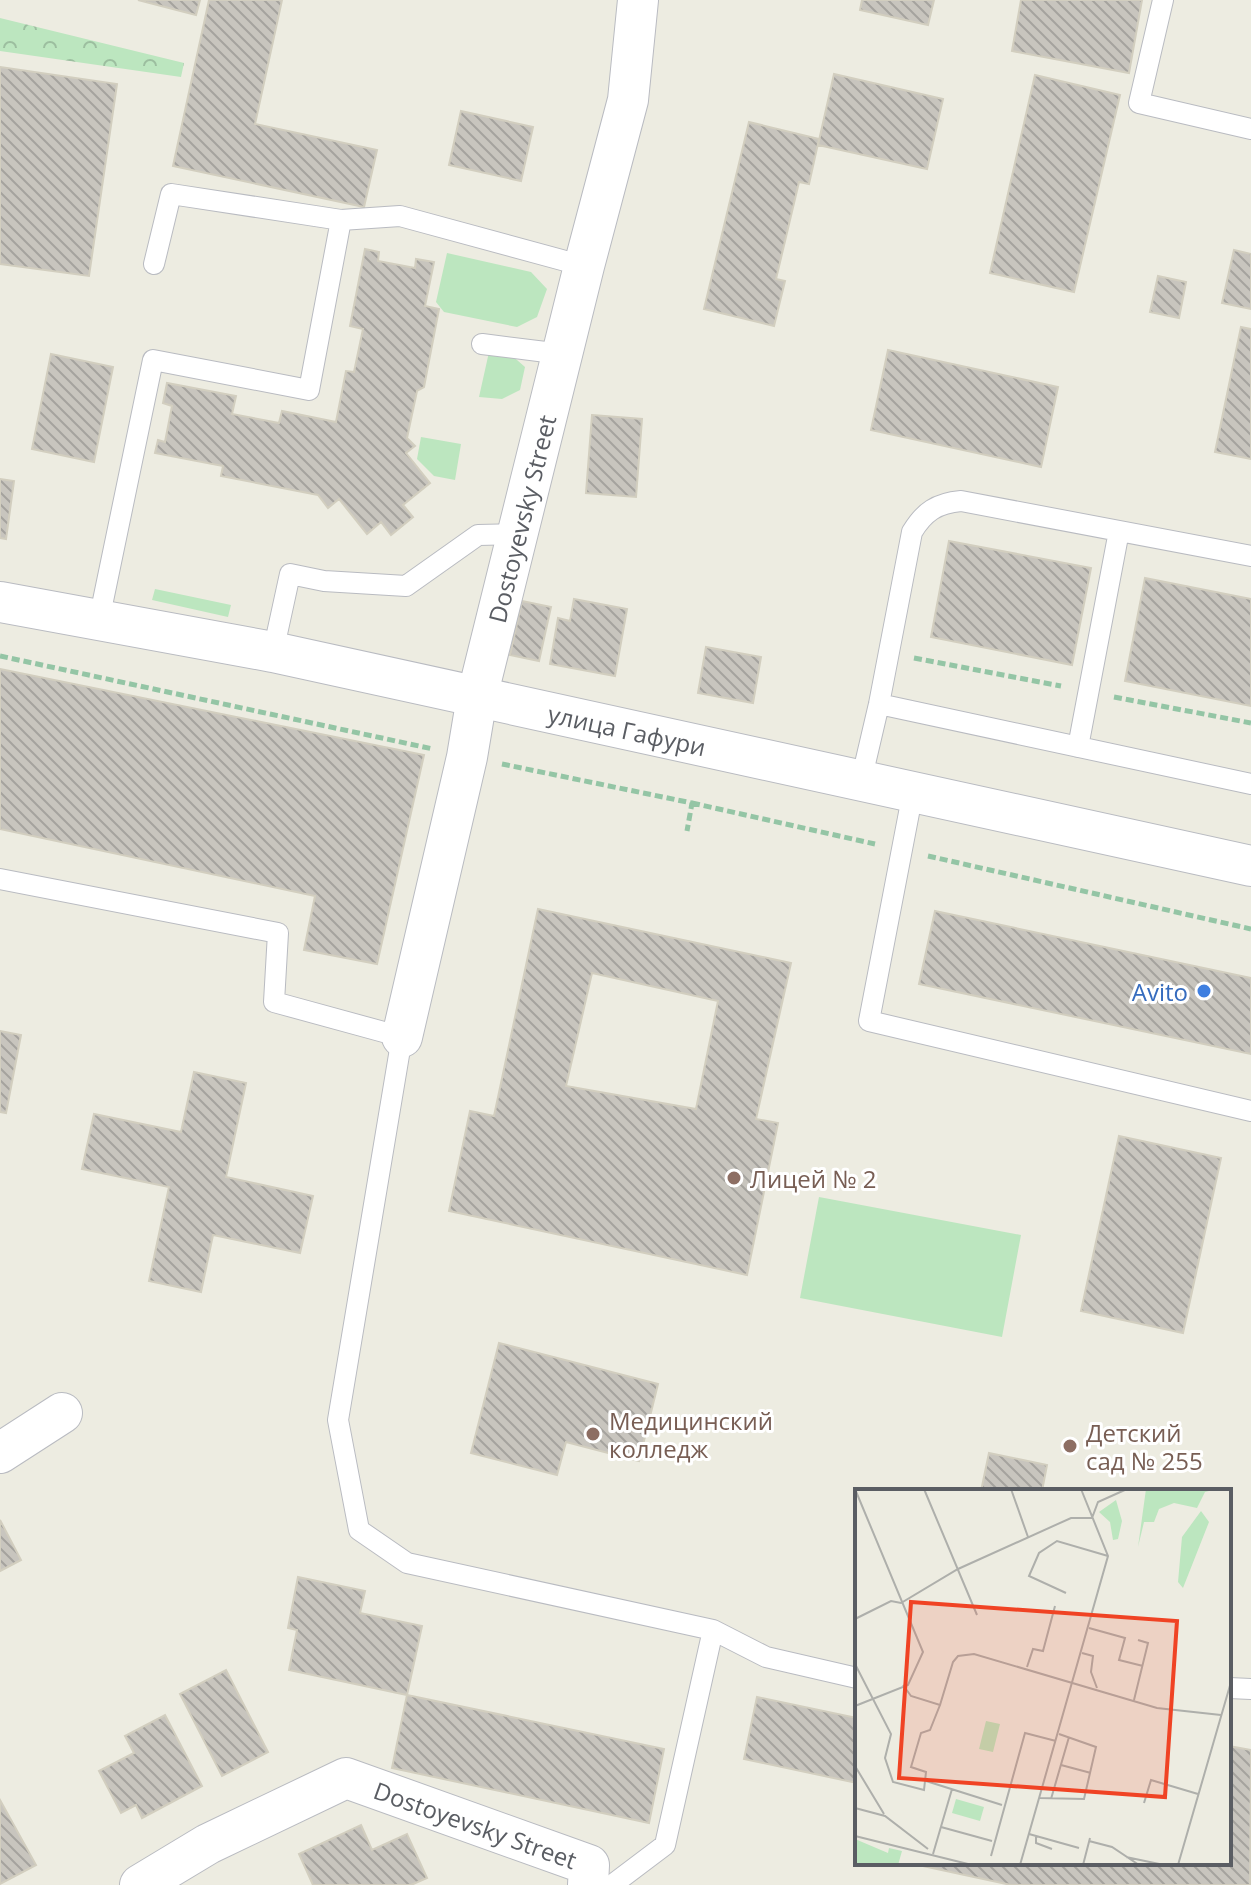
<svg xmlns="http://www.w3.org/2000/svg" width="1251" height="1885" font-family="'Open Sans',sans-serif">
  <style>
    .green { fill: #bce6bf }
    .forest { fill: url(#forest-crowns) }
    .building { fill: url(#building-back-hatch); stroke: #d2cebf; stroke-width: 2; fill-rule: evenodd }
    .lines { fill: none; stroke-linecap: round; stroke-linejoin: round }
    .service-casing { stroke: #b9bbc1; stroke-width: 22 }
    .minor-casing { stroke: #b9bbc1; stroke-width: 42 }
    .path { stroke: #94c5a5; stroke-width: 5; stroke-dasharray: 8 4; stroke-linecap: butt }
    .service { stroke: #fff; stroke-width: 20 }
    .minor { stroke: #fff; stroke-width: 40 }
    .shop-dot { fill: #3f7fe0; stroke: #fff; stroke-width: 3 }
    .education-dot { fill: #8d6e63; stroke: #fff; stroke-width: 3 }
    .labels { text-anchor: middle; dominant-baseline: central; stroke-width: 6; stroke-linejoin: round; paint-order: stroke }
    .street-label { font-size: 24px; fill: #5a5d63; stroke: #fff }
    .shop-label { font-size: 24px; fill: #366cbe; stroke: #fff; text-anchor: end }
    .education-label { font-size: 24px; fill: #785e54; stroke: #fff; text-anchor: start }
    .inset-road { fill: none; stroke: #aeafab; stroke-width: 2 }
    .view { fill: #f04324; fill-opacity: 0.15; stroke: #f04324; stroke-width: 4 }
    .inset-edge { fill: none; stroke: #5a5d63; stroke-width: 4 }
  </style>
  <defs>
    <pattern id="forest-crowns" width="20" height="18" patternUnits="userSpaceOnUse" patternTransform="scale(2)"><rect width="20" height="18" fill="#bce6bf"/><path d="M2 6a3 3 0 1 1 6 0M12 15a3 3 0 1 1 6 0" fill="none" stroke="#9cbe9f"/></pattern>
    <pattern id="building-back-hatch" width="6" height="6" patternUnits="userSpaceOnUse" patternTransform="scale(2)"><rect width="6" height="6" fill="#c8c5be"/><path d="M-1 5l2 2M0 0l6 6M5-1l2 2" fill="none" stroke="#a5a39e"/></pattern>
  </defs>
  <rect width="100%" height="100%" fill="#edece1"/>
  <path class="green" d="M447,253L531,272L547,289L537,317L517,327L444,312L436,302Z
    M489,352L509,353L525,367L520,390L502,399L479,397Z
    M421,437L461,444L455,480L434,476L417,459Z
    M155,589L231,605L228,617L152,600Z
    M819,1197L1021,1235L1002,1337L800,1298Z"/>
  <path class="forest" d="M0,18L184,63L181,77L0,51Z"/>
  <path class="building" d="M138,0H200L196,15Z
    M209,0H282L255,124L377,150L364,207L173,166Z
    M862,0H934L928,25L860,10Z
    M1021,0H1142L1129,73L1012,51Z
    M0,67L117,84L89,276L0,264Z
    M834,74L943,99L927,169L818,145Z
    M1035,75L1120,95L1074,292L990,273Z
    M461,111L533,127L521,181L449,165Z
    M749,122L819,139L809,184L799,182L776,279L785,281L774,326L704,309Z
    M365,249L379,252L378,261L415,268L416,259L434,262L425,306L439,309L424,387L417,391L407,438L415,446L406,453L430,483L403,505L413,517L391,535L381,522L367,534L339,499L328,508L318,495L221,476L223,466L155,453L158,440L165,442L172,406L163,403L167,383L236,396L232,414L279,423L282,411L336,422L346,371L354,372L363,329L350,326Z
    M1234,250L1251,254V309L1222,303Z
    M1158,276L1186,282L1179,318L1150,312Z
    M1241,327L1251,329V459L1215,452Z
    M888,350L1058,387L1041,467L871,430Z
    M51,354L113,367L94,462L32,449Z
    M592,415L642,419L636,497L586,493Z
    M0,479L14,481L6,539L0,538Z
    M949,541L1091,568L1072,665L931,637Z
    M1145,578L1251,599V706L1125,681Z
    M574,599L627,609L615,676L550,664L558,618L570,621Z
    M522,601L551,607L539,661L510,655Z
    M706,647L761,657L753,703L698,693Z
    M0,669L424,755L377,964L304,950L315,896L0,829Z
    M538,909L791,963L756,1119L778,1123L747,1275L449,1211L470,1111L494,1116ZM592,973L718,1001L696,1109L566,1086Z
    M935,911L1251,978V1054L919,984Z
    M0,1031L21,1035L6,1113L0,1112Z
    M194,1072L246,1083L226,1177L313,1196L300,1253L213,1235L201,1292L149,1281L169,1187L82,1169L94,1114L181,1132Z
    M1119,1136L1221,1158L1183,1333L1081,1311Z
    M499,1343L658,1384L639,1461L566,1442L557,1475L471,1453Z
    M989,1453L1047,1465L1042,1491H981Z
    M0,1520L21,1560L0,1571Z
    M298,1577L365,1591L360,1613L422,1626L407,1695L289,1670L297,1630L288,1628Z
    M226,1670L268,1752L222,1776L180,1694Z
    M407,1695L664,1749L649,1823L392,1768Z
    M757,1697L857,1718V1783L744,1759Z
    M165,1715L202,1786L142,1818L136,1805L121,1813L99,1771L134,1753L125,1736Z
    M1229,1746L1251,1750L1250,1885H1011L909,1863H1229Z
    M0,1800L36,1865L0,1884Z
    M361,1825L372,1850L407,1834L427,1878L411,1885H313L299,1854Z"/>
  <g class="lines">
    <g class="service-casing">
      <path id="service" d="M1163,0L1139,103L1251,129
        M154,264L171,194L341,220L400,216L584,266
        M482,344L562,354
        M99,620L153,360L309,390L341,220
        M273,652L290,574L324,581L406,586L478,535L517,534
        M879,704L1251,784
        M1078,747L1119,531
        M861,781L879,704L912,532C924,512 937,503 961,501L1251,556
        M913,792L869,1021L1251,1111
        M0,879L278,933L274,1002L402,1037L338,1420L359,1530L407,1563L713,1630L665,1845L612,1885
        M713,1630L766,1657L857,1678
        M1229,1688L1251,1689"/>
    </g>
    <g class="minor-casing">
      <g id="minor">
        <path id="s1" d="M0,602L273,652L1251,866"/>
        <path id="s2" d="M402,1037L467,757L477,697L584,266L628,100L638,0"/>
        <path d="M0,1453L62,1413"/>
        <path id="s3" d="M140,1885L208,1844L346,1778L589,1865L588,1885"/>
      </g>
    </g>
    <path class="path" d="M0,656L433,749
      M914,658L1061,686
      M1114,697L1251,723
      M502,764L692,803L687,831
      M692,803L875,844
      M928,856L1251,929"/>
    <use href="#service" class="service"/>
    <use href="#minor" class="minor"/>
  </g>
  <circle class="shop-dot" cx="1204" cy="991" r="8"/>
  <g class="education-dot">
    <circle cx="734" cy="1178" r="8"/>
    <circle cx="593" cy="1434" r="8"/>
    <circle cx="1070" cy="1446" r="8"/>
  </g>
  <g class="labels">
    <g class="street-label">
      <text stroke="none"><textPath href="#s2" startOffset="532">Dostoyevsky Street</textPath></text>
      <text stroke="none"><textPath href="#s1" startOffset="640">улица Гафури</textPath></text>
      <text stroke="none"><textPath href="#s3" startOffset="370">Dostoyevsky Street</textPath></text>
    </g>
    <g class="shop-label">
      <text x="1188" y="991">Avito</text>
    </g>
    <g class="education-label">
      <text x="750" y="1178">Лицей № 2</text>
      <text x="609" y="1420">Медицинский<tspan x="609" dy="28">колледж</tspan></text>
      <text x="1086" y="1432">Детский<tspan x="1086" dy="28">сад № 255</tspan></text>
    </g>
  </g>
  <g transform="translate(855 1489)">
    <rect width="376" height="376" fill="#edece1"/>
    <path d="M131,232L145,235L138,263L124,260ZM101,310L129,318L125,332L97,324ZM0,350L33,364L34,359L47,362L43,376H0Z" fill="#bce6bf"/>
    <path d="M291,0H362L350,3L342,19L319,14L304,20L299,33H289L283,58ZM261,11L267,32L263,50L258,51L255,33L244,23ZM346,22L354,33L328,99L323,93L327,48Z" fill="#bce6bf"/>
    <path class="inset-road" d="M69,0L122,126M156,0L173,48M211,104L174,87L184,64L202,52L253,67M0,130L36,112L46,114L103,80L216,29H237L243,13L272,0M234,139L270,149L264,171L288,177M227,164L238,167L236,183L242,199M0,175L36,245L30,269L38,293L69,301L71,283L56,278L66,244L75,241L85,216M172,178L178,160L188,162L200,117M48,196L56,207L85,216L98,173L103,167L119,165L302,219L366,226M279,211L293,154L283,151M0,217L53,196L68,163L0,0M206,276L236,284M0,277L29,325M71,292L147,316M185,309L229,310L241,258L204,245M196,310L214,248M289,314L296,291L343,305M0,319L30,327L73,360M86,338L137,352M174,345L224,359M0,347L117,376M181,347V354L197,360M234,352L257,358L284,376M78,365L97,300M136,367L170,244L201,252M271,368L309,376M165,376L253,67L226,0M228,376L235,349M323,376L376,193"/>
    <path class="view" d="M56,113L322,132L310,308L44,289Z"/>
    <rect width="376" height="376" class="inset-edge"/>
  </g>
</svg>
